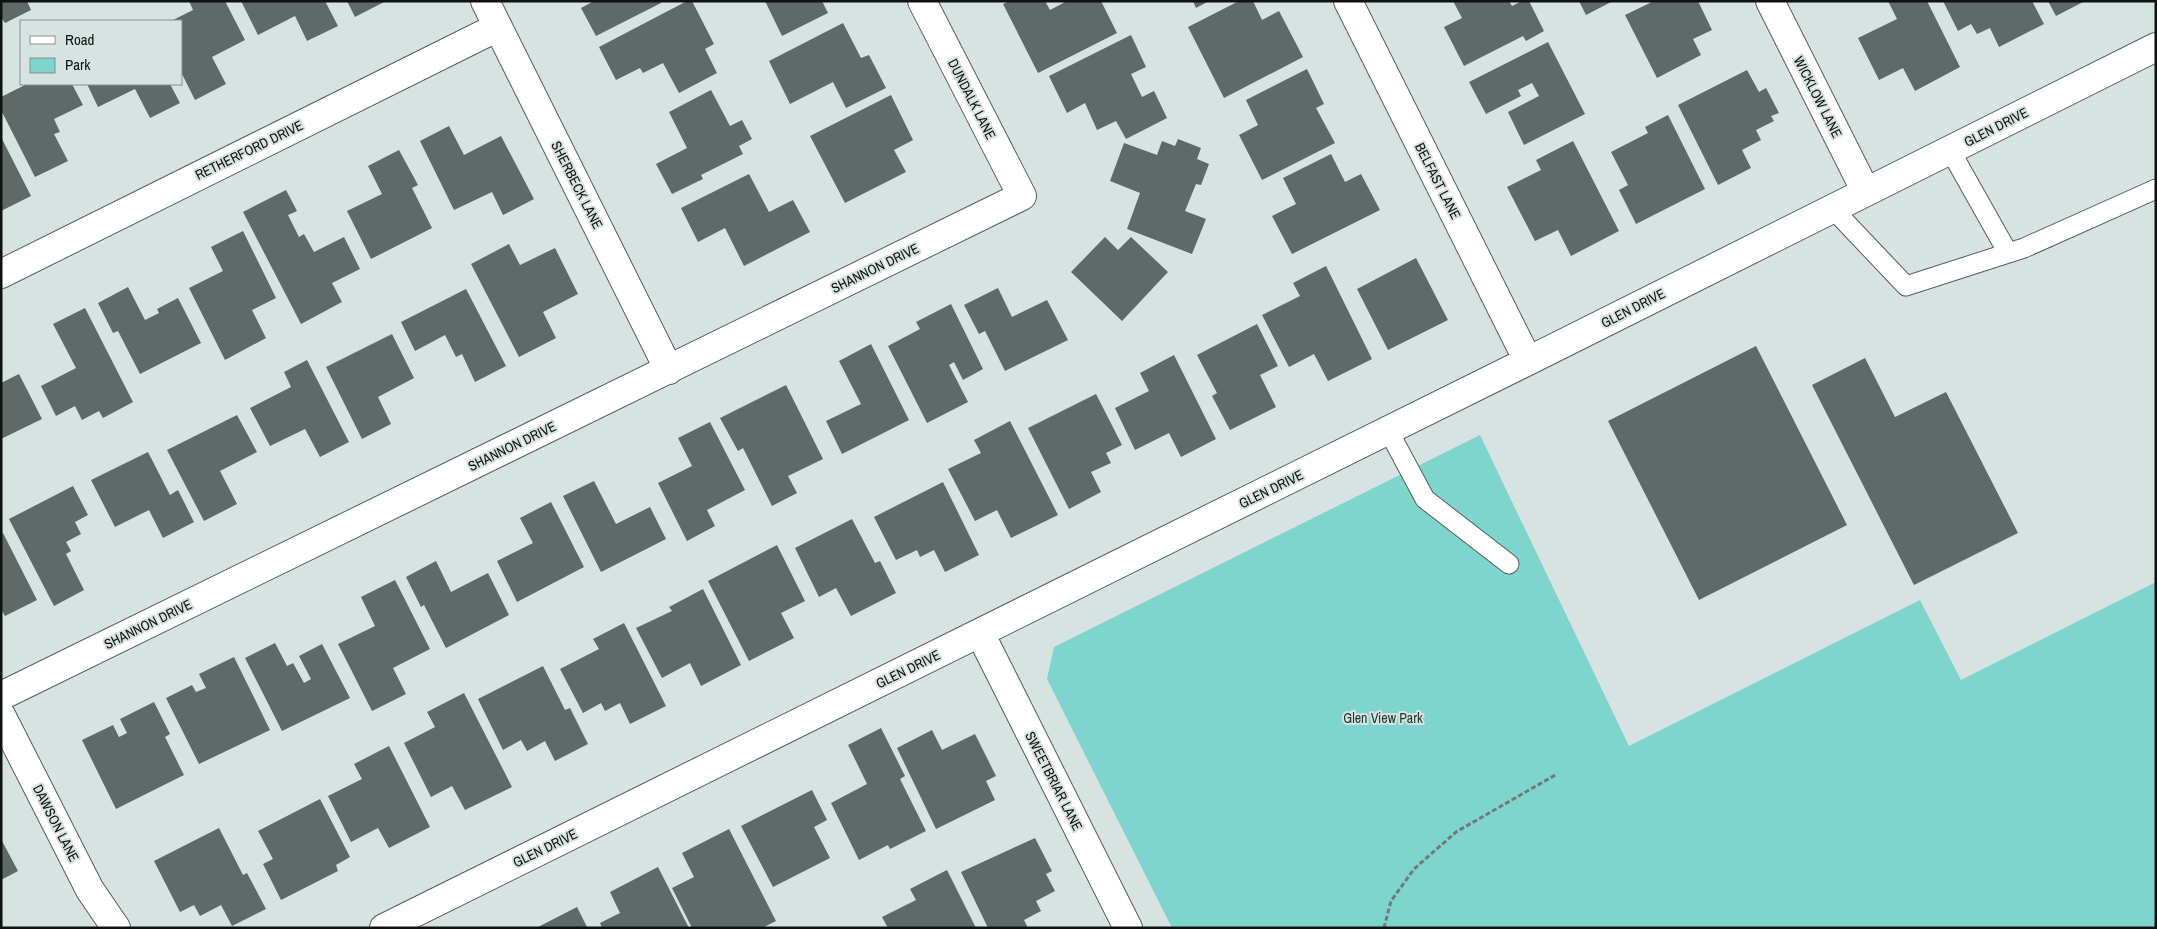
<svg xmlns="http://www.w3.org/2000/svg" width="2157" height="929" font-family="'Archivo Narrow',sans-serif">
  <style>
    .green { fill: #7ed5ce }
    .building { fill: #5f6967 }
    .lines { fill: none; stroke-linecap: round; stroke-linejoin: round }
    .lane-casing { stroke: #555e5d; stroke-width: 21 }
    .street-casing { stroke: #555e5d; stroke-width: 30 }
    .path { stroke: #727a79; stroke-width: 3; stroke-dasharray: 5 2.5; stroke-linecap: butt }
    .lane { stroke: #fff; stroke-width: 19 }
    .street { stroke: #fff; stroke-width: 28 }
    .labels { text-anchor: middle; dominant-baseline: central; stroke-width: 4; stroke-linejoin: round; paint-order: stroke }
    .street-label { font-size: 14px; fill: #0e1211; stroke: #d7e3e1 }
    .park-label { font-size: 14px; fill: #203735; stroke: #d7e3e1 }
  </style>
  <rect width="100%" height="100%" fill="#d7e3e1"/>
  <path class="green" d="M1480,435L1629,746L1920,600L1961,680L2156,582V928H1172L1047,679L1054,647Z"/>
  <path class="building" d="M1,1H27L31,10L5,23L1,17Z
    M189,1H225L245,40L212,57L226,84L195,100L181,72V21H171L193,10Z
    M241,1H325L338,26L307,41L295,16L258,35Z
    M347,1H386L355,17Z
    M594,1H660L661,3L596,36L581,8Z
    M687,1H692L714,44L705,49L717,73L679,93L663,63L643,73L640,68L616,80L599,47Z
    M765,1H822L828,13L782,36Z
    M1009,1H1045L1050,10L1067,1H1101L1117,33L1038,73L1003,4Z
    M1193,1H1209L1196,8Z
    M1239,1H1253L1262,20L1279,11L1303,57L1224,98L1188,27Z
    M1453,1H1509L1512,6L1522,1H1529L1544,31L1526,41L1523,36L1464,66L1444,27L1462,18Z
    M1579,1H1613L1586,15Z
    M1654,1H1698L1712,30L1693,39L1701,55L1657,78L1625,15Z
    M1888,1H1927L1960,67L1915,91L1903,68L1879,80L1858,38L1897,19Z
    M1943,1H2032L2044,24L1999,47L1990,28L1977,34L1971,24L1958,31Z
    M2048,1H2085L2056,16Z
    M843,23L861,58L869,55L886,88L846,108L833,82L790,104L769,61Z
    M1131,35L1146,67L1131,74L1142,97L1154,91L1167,118L1126,139L1116,121L1097,130L1085,103L1067,113L1049,76Z
    M1548,42L1585,114L1524,145L1508,112L1539,96L1532,83L1518,90L1521,96L1486,114L1469,82Z
    M1307,69L1324,104L1316,108L1335,143L1262,180L1239,135L1258,125L1246,100Z
    M1747,70L1759,92L1766,88L1779,113L1771,116L1774,121L1756,130L1761,140L1742,150L1751,168L1718,185L1678,105Z
    M27,84H72L83,105L54,119L60,132L54,134L68,161L35,177L1,110V97Z
    M87,84H170L180,103L150,118L135,89L98,107Z
    M711,90L730,126L742,120L752,139L739,146L743,154L701,175L703,179L672,194L656,164L687,148L669,112Z
    M891,95L913,140L894,150L906,172L845,203L810,136Z
    M1668,115L1705,189L1636,224L1619,190L1628,185L1611,152L1648,133L1645,127Z
    M449,126L464,155L501,136L534,199L503,215L492,192L454,210L420,141Z
    M1,137L31,196L1,211Z
    M1178,139L1201,148L1197,159L1209,164L1201,185L1196,184L1185,211L1206,219L1192,254L1127,229L1140,193L1110,181L1124,143L1157,155L1162,141L1175,146Z
    M1573,141L1619,231L1571,256L1558,230L1535,241L1507,187L1541,170L1536,160Z
    M399,150L418,185L412,188L432,228L371,259L347,211L382,194L368,166Z
    M1331,154L1345,182L1361,174L1380,210L1292,254L1272,216L1296,204L1283,178Z
    M749,174L769,212L793,200L810,232L744,266L725,228L698,242L681,208Z
    M286,190L297,211L288,215L299,237L304,234L314,252L344,237L360,269L332,283L342,302L301,324L243,212Z
    M243,231L276,298L252,310L266,338L225,360L189,288L223,271L211,247Z
    M1105,237L1118,250L1131,237L1168,272L1122,321L1071,272Z
    M509,244L520,265L555,248L578,294L543,312L556,338L519,357L471,264Z
    M1416,258L1448,320L1388,350L1357,289Z
    M1326,266L1372,359L1328,381L1314,354L1289,367L1262,315L1300,296L1293,283Z
    M128,287L145,320L159,313L157,309L178,298L201,343L140,374L118,331L113,333L98,303Z
    M998,288L1012,317L1047,300L1068,340L1005,371L985,331L979,334L964,305Z
    M466,289L506,366L475,382L462,354L456,357L445,335L415,351L401,322Z
    M951,304L983,369L963,380L954,362L949,365L968,402L927,423L888,346L920,329L916,322Z
    M85,308L133,402L103,418L99,411L82,420L75,406L56,416L41,386L76,368L53,324Z
    M1257,324L1278,366L1260,375L1276,407L1230,430L1212,396L1217,393L1197,355Z
    M392,334L414,378L378,397L391,424L362,439L326,367Z
    M871,344L909,420L842,454L826,421L861,404L839,361Z
    M1756,346L1847,525L1699,600L1608,421Z
    M1174,355L1216,439L1181,457L1169,433L1135,450L1115,408L1149,391L1140,373Z
    M1865,358L1895,417L1946,392L2018,533L1914,585L1812,385Z
    M307,360L349,442L320,457L305,429L270,446L250,408L291,387L284,372Z
    M19,374L42,419L1,439V383Z
    M786,385L823,459L788,476L797,493L772,506L743,448L738,451L720,418Z
    M1096,394L1122,445L1106,453L1111,463L1091,472L1101,492L1069,509L1028,428Z
    M237,415L257,452L220,471L237,504L204,521L167,450Z
    M1010,421L1058,515L1011,538L997,510L975,521L948,469L981,453L974,440Z
    M710,422L745,490L707,510L715,526L687,541L658,483L692,466L678,438Z
    M148,452L170,495L178,490L194,522L163,538L149,510L115,527L91,480Z
    M594,481L616,524L650,507L666,539L601,572L563,496Z
    M943,482L979,555L945,572L934,550L920,557L917,550L896,560L874,517Z
    M73,486L88,515L75,522L81,534L66,542L71,551L66,554L84,590L54,606L9,519Z
    M551,502L584,567L517,602L497,561L533,543L520,518Z
    M852,519L875,563L880,561L896,593L851,616L836,588L819,597L795,548Z
    M3,533L37,600L5,616L1,609V534Z
    M777,545L805,601L781,613L794,638L749,661L708,581Z
    M436,561L451,592L488,573L509,615L446,648L424,605L421,607L406,577Z
    M395,580L430,649L393,668L406,694L372,711L338,644L375,626L361,597Z
    M703,589L741,665L701,686L690,663L662,678L636,628L672,611L669,607Z
    M624,623L666,706L630,724L620,703L605,711L601,703L583,713L560,669L599,649L593,639Z
    M275,643L287,666L293,663L304,683L311,679L299,656L322,644L350,698L282,731L245,658Z
    M234,657L270,730L199,764L166,698L192,685L196,692L206,688L199,674Z
    M543,666L565,710L570,708L588,744L555,761L545,741L527,751L521,740L503,750L478,699Z
    M464,693L512,787L465,810L452,786L431,797L404,743L435,727L427,712Z
    M154,702L170,734L165,737L184,775L116,809L82,740L113,725L119,737L127,733L120,719Z
    M881,728L905,776L900,779L926,831L890,849L888,845L859,860L831,803L867,784L848,745Z
    M932,730L942,750L975,734L996,776L986,781L995,800L936,829L897,748Z
    M389,746L430,827L389,848L378,828L351,842L328,796L362,779L354,764Z
    M812,790L827,820L814,827L830,858L773,887L741,826Z
    M320,799L350,857L336,865L338,871L281,900L263,864L273,859L258,831Z
    M219,828L243,875L247,873L266,909L232,926L221,905L200,916L194,905L180,912L154,861Z
    M729,829L776,921L762,928H692L672,888L694,877L682,853Z
    M1035,838L1052,871L1046,874L1055,891L1036,901L1041,911L1024,920L1028,928H988L961,872Z
    M1,839L18,871L1,880Z
    M658,867L689,928H602L600,923L620,913L610,892Z
    M947,870L976,928H888L882,917L916,900L910,889Z
    M577,907L587,927L586,928H536Z"/>
  <g class="lines">
    <g class="lane-casing">
      <path id="lane" d="M1950,150L2008,253
        M1833,209L1906,286L2024,248L2156,189
        M1388,430L1425,499L1509,564"/>
    </g>
    <g class="street-casing">
      <path id="street" d="M485,1L669,370
        M1348,1L1528,361
        M1770,1L1866,192
        M1,274L498,27
        M980,633L1128,928
        M1,696L1022,196L922,1
        M1,715L90,890L116,928
        M384,928L1528,361L2156,47"/>
    </g>
    <path class="path" d="M1384,928L1391,901L1414,869L1456,832L1557,774"/>
    <use href="#lane" class="lane"/>
    <use href="#street" class="street"/>
  </g>
  <g class="labels">
    <g class="street-label">
      <text transform="translate(1818 97) rotate(63)">WICKLOW LANE</text>
      <text transform="translate(972 99) rotate(63)">DUNDALK LANE</text>
      <text transform="translate(1996 127) rotate(-27)">GLEN DRIVE</text>
      <text transform="translate(249 150) rotate(-26)">RETHERFORD DRIVE</text>
      <text transform="translate(1438 181) rotate(63)">BELFAST LANE</text>
      <text transform="translate(577 185) rotate(63)">SHERBECK LANE</text>
      <text transform="translate(875 268) rotate(-26)">SHANNON DRIVE</text>
      <text transform="translate(1633 308) rotate(-27)">GLEN DRIVE</text>
      <text transform="translate(512 446) rotate(-26)">SHANNON DRIVE</text>
      <text transform="translate(1271 489) rotate(-26)">GLEN DRIVE</text>
      <text transform="translate(148 624) rotate(-26)">SHANNON DRIVE</text>
      <text transform="translate(908 669) rotate(-26)">GLEN DRIVE</text>
      <text transform="translate(1054 781) rotate(63)">SWEETBRIAR LANE</text>
      <text transform="translate(56 823) rotate(63)">DAWSON LANE</text>
      <text transform="translate(545 848) rotate(-26)">GLEN DRIVE</text>
    </g>
    <g class="park-label">
      <text x="1383" y="718">Glen View Park</text>
    </g>
  </g>
  <rect width="2157" height="929" fill="none" stroke="#0e1211" stroke-width="5"/>
  <rect x="20" y="20" width="162" height="65" fill="#d7e3e1" stroke="#878f8e"/>
  <rect x="30" y="36" width="25" height="8" fill="#ffffff" stroke="#878f8e"/>
  <text x="65" y="45" font-size="15" fill="#0e1211">Road</text>
  <rect x="30" y="58" width="25" height="15" fill="#7ed5ce" stroke="#878f8e"/>
  <text x="65" y="70" font-size="15" fill="#0e1211">Park</text>
</svg>
